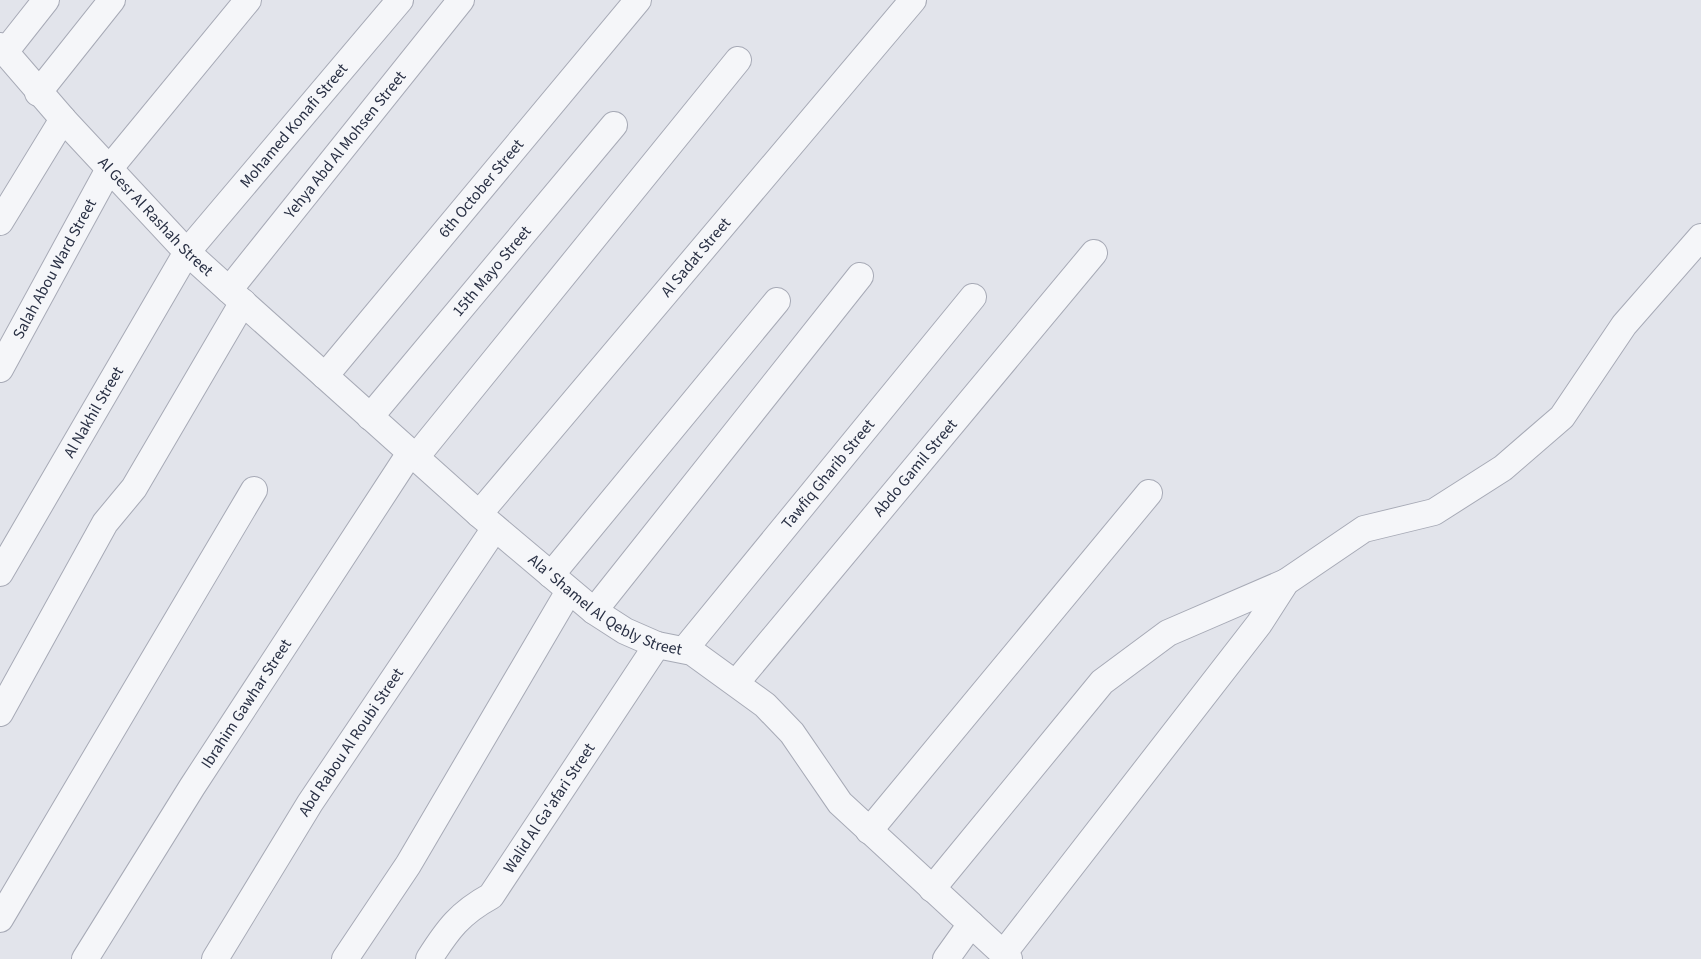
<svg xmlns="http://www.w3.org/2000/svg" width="1701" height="959" font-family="'Source Sans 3',sans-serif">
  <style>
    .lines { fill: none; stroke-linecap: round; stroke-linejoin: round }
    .minor-casing { stroke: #a7aab6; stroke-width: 28 }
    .minor { stroke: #f5f6f9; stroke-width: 26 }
    .labels { text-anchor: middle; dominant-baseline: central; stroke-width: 4.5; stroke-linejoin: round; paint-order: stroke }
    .street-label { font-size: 16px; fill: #293044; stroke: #f2f4f8 }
  </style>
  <rect width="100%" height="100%" fill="#e2e4eb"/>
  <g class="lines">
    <g class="minor-casing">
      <g id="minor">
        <path id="s1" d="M0,46L63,119L187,252L229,290L479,514L594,611L625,631L657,645L692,652L765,705L792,733L840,803L1009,959"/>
        <path d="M5,52L46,0"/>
        <path d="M38,93L112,0"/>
        <path d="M0,222L63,119"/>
        <path id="s2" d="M229,290L461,0"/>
        <path id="s3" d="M0,369L109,169L248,0"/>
        <path id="s4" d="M325,376L638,0"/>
        <path id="s5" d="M370,417L614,125"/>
        <path d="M416,457L738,60"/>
        <path id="s6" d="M479,514L913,0"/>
        <path id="s7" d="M0,573L187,252L400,0"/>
        <path d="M551,575L777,301"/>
        <path d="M594,611L860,276"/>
        <path id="s8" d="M685,649L973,297"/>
        <path id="s9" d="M736,683L1094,253"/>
        <path d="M0,713L105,523L134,488L243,302"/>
        <path d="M869,831L1149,493"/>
        <path d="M932,889L1102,682L1168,633L1286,582"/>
        <path d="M0,919L254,490"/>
        <path d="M1003,954L1259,624L1286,582L1364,529L1434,512L1503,468L1562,417L1624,325L1701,237"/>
        <path id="s10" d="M85,959L192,787L410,453"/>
        <path id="s11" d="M215,959L310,803L495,528"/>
        <path d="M345,959L408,865L569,591"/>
        <path id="s12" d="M429,959C448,929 460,913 491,896L657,645"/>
        <path d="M946,959L971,924"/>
      </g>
    </g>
    <use href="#minor" class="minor"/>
  </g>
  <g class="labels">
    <g class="street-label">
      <text stroke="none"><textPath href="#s7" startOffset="537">Mohamed Konafi Street</textPath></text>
      <text stroke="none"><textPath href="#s2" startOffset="186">Yehya Abd Al Mohsen Street</textPath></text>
      <text stroke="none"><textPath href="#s4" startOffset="244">6th October Street</textPath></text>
      <text stroke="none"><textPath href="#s1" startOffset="231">Al Gesr Al Rashah Street</textPath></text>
      <text stroke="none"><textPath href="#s6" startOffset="336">Al Sadat Street</textPath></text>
      <text stroke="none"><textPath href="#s3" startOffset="114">Salah Abou Ward Street</textPath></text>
      <text stroke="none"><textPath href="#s5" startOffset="190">15th Mayo Street</textPath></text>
      <text stroke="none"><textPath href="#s7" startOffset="186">Al Nakhil Street</textPath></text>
      <text stroke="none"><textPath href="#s9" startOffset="280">Abdo Gamil Street</textPath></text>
      <text stroke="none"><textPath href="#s8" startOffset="226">Tawfiq Gharib Street</textPath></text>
      <text stroke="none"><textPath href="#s1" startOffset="828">Ala' Shamel Al Qebly Street</textPath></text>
      <text stroke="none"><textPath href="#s10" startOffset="302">Ibrahim Gawhar Street</textPath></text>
      <text stroke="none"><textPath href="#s11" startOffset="256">Abd Rabou Al Roubi Street</textPath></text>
      <text stroke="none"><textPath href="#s12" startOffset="195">Walid Al Ga'afari Street</textPath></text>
    </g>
  </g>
</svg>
